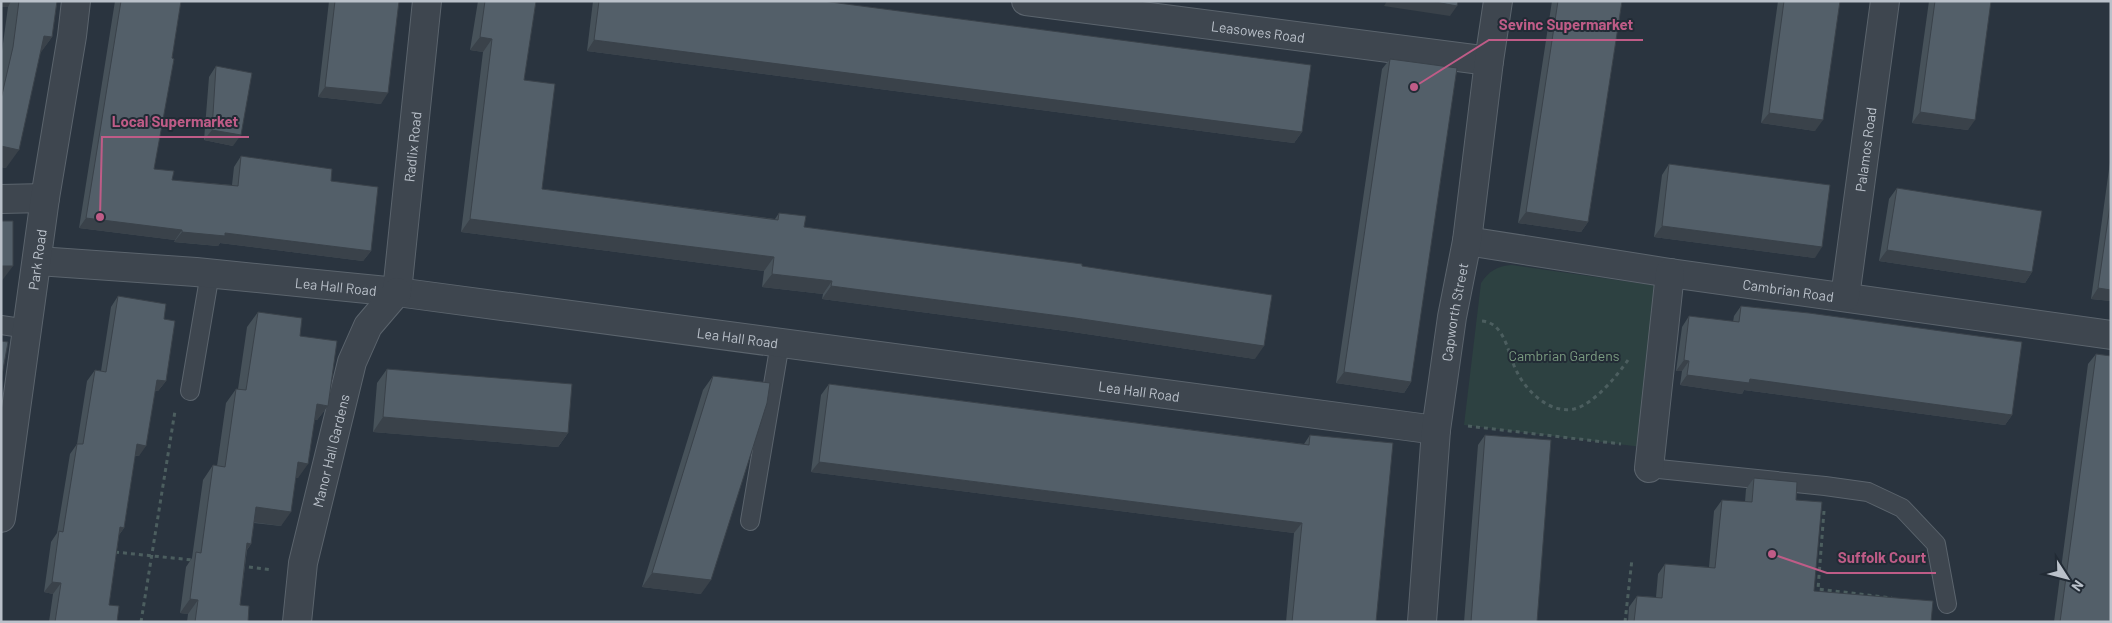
<svg xmlns="http://www.w3.org/2000/svg" width="2112" height="623" font-family="Barlow,sans-serif">
  <style>
    .green { fill: #2d4141 }
    .lines { fill: none; stroke-linecap: round; stroke-linejoin: round }
    .service-casing { stroke: #5b646d; stroke-width: 20 }
    .minor-casing { stroke: #5b646d; stroke-width: 30 }
    .path { stroke: #4c5e5f; stroke-width: 3; stroke-dasharray: 4 4; stroke-linecap: butt }
    .service { stroke: #3e464f; stroke-width: 18 }
    .minor { stroke: #3e464f; stroke-width: 28 }
    .wall { fill: #47525a }
    .shaded-wall { fill: #3a424a }
    .building { fill: #535f69; stroke: #3a424a }
    .labels { text-anchor: middle; dominant-baseline: central; stroke-width: 4; stroke-linejoin: round; paint-order: stroke }
    .street-label { font-size: 14px; fill: #bac1ca; stroke: #222b35 }
    .park-label { font-size: 14px; fill: #7b9c81; stroke: #222b35 }
    .leader { fill: none; stroke: #bf5c87; stroke-width: 2 }
    .callout-dot { fill: #bf5c87; stroke: #222b35; stroke-width: 2 }
    .callout-label { font-size: 15px; text-anchor: middle; font-weight: bold; fill: #bf5c87; stroke: #222b35; stroke-width: 4; stroke-linejoin: round; paint-order: stroke }
  </style>
  <rect width="100%" height="100%" fill="#2a343f"/>
  <path class="green" d="M1512,265L1659,286L1642,447L1464,425L1481,283C1489,271 1497,266 1512,265Z"/>
  <g class="lines">
    <g class="service-casing">
      <path id="service" d="M1,325L28,329
        M190,391L210,273
        M1649,468L1825,486L1868,492L1902,508L1936,544L1947,604
        M750,521L780,343"/>
    </g>
    <g class="minor-casing">
      <g id="minor">
        <path id="s1" d="M1026,1L1489,61"/>
        <path d="M1,199L45,198"/>
        <path id="s2" d="M1467,241L1670,273L2111,335"/>
        <path id="s3" d="M38,261L196,272L397,292L1436,430"/>
        <path id="s4" d="M397,292L427,1"/>
        <path id="s5" d="M1845,297L1885,1"/>
        <path d="M1649,468L1670,273"/>
        <path id="s6" d="M1,518L45,198L72,36L76,1"/>
        <path id="s7" d="M297,622L303,563L352,362L368,326L397,292"/>
        <path id="s8" d="M1422,622L1436,430L1452,317L1467,241L1489,61L1498,1"/>
      </g>
    </g>
    <path class="path" d="M1482,321C1506,323 1508,356 1517,372C1527,392 1550,414 1574,409C1594,404 1617,376 1628,360
      M1468,426L1621,444
      M1824,511L1818,589L1892,598
      M115,552L192,560
      M241,566L272,570
      M141,622L175,411
      M1625,622L1632,559"/>
    <use href="#service" class="service"/>
    <use href="#minor" class="minor"/>
  </g>
  <path class="wall" d="M1,1H57L52,37L40,53L6,168L1,167V58L8,7Z
    M115,1H181L154,169L172,180L232,185L234,167L241,156L331,181L371,251L363,261L220,243L218,246L174,242L175,240L79,228Z
    M329,1H399L381,104L318,97Z
    M478,1H536L524,80L542,189L775,219L779,213L804,227L1082,266L1255,359L1066,331L822,299L823,294L762,287L764,271L461,232L483,52L470,50Z
    M593,1H823L1302,132L1294,143L587,51Z
    M1552,1H1622L1588,222L1581,232L1518,223Z
    M1778,1H1840L1815,131L1761,123Z
    M1929,1H1991L1968,130L1912,123Z
    M1390,59L1411,382L1404,393L1336,383L1382,69Z
    M216,66L233,146L204,140L209,77Z
    M2111,155V301L2091,299Z
    M1669,164L1815,258L1654,237L1662,175Z
    M1897,188L2032,272L2025,283L1879,261L1889,199Z
    M118,296L164,319L166,381L158,391H155L139,456H135L124,528L119,535L109,605L117,622H49L53,594L44,592L51,542L57,533L70,454L77,444L87,381L95,370L101,371L111,307Z
    M1741,306L2012,415L2005,425L1744,390L1742,394L1680,385L1682,371H1676L1682,327L1689,316L1733,322L1734,316Z
    M258,312L300,336L328,406L317,420H314L298,478H296L281,526L254,523L251,544L247,550L240,605L248,622H187L188,614L180,613L186,567L192,558L203,480L213,465L217,466L226,403L236,389H238L247,327Z
    M2096,354L2111,622H2054L2088,364Z
    M387,369L568,433L558,447L373,432L377,383Z
    M713,376L701,594L642,587L703,390Z
    M829,384L1304,444L1310,435L1376,622H1286L1294,533L811,472L821,395Z
    M1485,435L1537,622H1464L1478,445Z
    M1754,478L1796,500L1814,591L1931,622H1628L1629,607L1637,596L1656,597L1658,574L1665,564L1709,567L1714,511L1722,500L1745,502L1746,489Z"/>
  <path class="shaded-wall" d="M1,1H11L8,7H1Z
    M1387,1H1430L1457,6L1450,16L1384,6Z
    M44,36L52,37L39,55Z
    M480,37L492,39L483,52L470,50Z
    M594,40L1302,132L1294,143L587,51Z
    M325,87L388,93L381,104L318,97Z
    M1920,112L1975,120L1968,130L1912,123Z
    M1769,113L1823,120L1815,131L1761,123Z
    M212,130L241,135L233,146L204,140Z
    M1,146L19,150L6,168L1,167Z
    M1526,212L1588,222L1581,232L1518,223Z
    M86,218L182,230L175,240L79,228Z
    M470,219L774,257L764,271L461,232Z
    M1662,226L1822,247L1815,258L1654,237Z
    M182,232L225,233L371,251L363,261L220,243L218,246L174,242Z
    M1887,250L2032,272L2025,283L1879,261Z
    M1,266H13L1,282Z
    M772,274L832,281L823,294L762,287Z
    M831,286L1075,318L1264,346L1255,359L1066,331L822,299Z
    M2098,288L2111,290V301L2091,299Z
    M1684,360L1689,361L1682,371H1676Z
    M1344,372L1411,382L1404,393L1336,383Z
    M1687,375L1750,379L2012,415L2005,425L1744,390L1742,394L1680,385Z
    M157,380L166,381L158,391L150,390Z
    M317,404L328,406L317,420L306,419Z
    M383,417L568,433L558,447L373,432Z
    M137,444L146,446L139,456L130,455Z
    M298,462L308,464L298,478L288,477Z
    M819,462L1302,523L1294,533L811,472Z
    M256,507L291,512L281,526L246,521Z
    M120,527L124,528L116,539Z
    M247,543L251,544L241,558Z
    M652,573L711,580L701,594L642,587Z
    M52,582L61,583L53,594L44,592Z
    M190,599L198,600L188,614L180,613Z"/>
  <path class="building" d="M19,1H57L52,37L44,36L19,150L1,146V99L13,47Z
    M121,1H181L172,58L174,59L154,169L174,171L172,180L238,186L241,156L332,169L331,181L378,187L371,251L225,233V236L182,232V230L86,218Z
    M335,1H399L388,93L325,87Z
    M485,1H536L524,80L555,84L542,189L778,220L779,213L806,216L804,227L1052,260L1082,264V266L1272,295L1264,346L1075,318L831,286L832,281L772,274L774,257L470,219L492,39L480,37Z
    M599,1H823L1311,65L1302,132L594,40Z
    M1430,1H1458L1457,6Z
    M1558,1H1622L1588,222L1526,212Z
    M1784,1H1840L1823,120L1769,113Z
    M1935,1H1991L1975,120L1920,112Z
    M1390,59L1457,68L1411,382L1344,372Z
    M216,66L252,73L241,135L212,130Z
    M1669,164L1830,185L1822,247L1662,226Z
    M1897,188L2042,211L2032,272L1887,250Z
    M2111,199V290L2098,288Z
    M1,221H13V266H1Z
    M118,296L166,304L164,319L175,321L166,381L157,380L146,446L137,444L124,528L120,527L109,605L119,606L117,622H55L61,583L52,582L59,531L63,532L77,444H83L95,370L106,372Z
    M1741,306L1809,313L2022,342L2012,415L1750,379L1749,383L1687,375L1689,361L1684,360L1689,316L1739,322Z
    M258,312L302,318L300,336L337,341L328,406L317,404L308,464L298,462L291,512L256,507L251,544L247,543L240,605L249,606L248,622H195L198,600L190,599L196,552L201,553L213,465L225,467L236,389L246,390Z
    M1,341L8,342L1,381Z
    M2096,354L2111,356V622H2060Z
    M387,369L572,384L568,433L383,417Z
    M713,376L770,383L767,403L711,580L652,573Z
    M829,384L1309,445L1310,435L1393,443L1376,622H1292L1302,523L819,462Z
    M1485,435L1551,440L1537,622H1471Z
    M1754,478L1797,482L1796,500L1822,502L1814,591L1933,601L1931,622H1634L1637,596L1662,598L1665,564L1715,568L1722,500L1752,502Z"/>
  <g class="labels">
    <g class="street-label">
      <text stroke="none"><textPath href="#s1" startOffset="234">Leasowes Road</textPath></text>
      <text stroke="none"><textPath href="#s4" startOffset="146">Radlix Road</textPath></text>
      <text stroke="none"><textPath href="#s5" startOffset="149">Palamos Road</textPath></text>
      <text stroke="none"><textPath href="#s6" startOffset="261">Park Road</textPath></text>
      <text stroke="none"><textPath href="#s3" startOffset="299">Lea Hall Road</textPath></text>
      <text stroke="none"><textPath href="#s2" startOffset="325">Cambrian Road</textPath></text>
      <text stroke="none"><textPath href="#s8" startOffset="312">Capworth Street</textPath></text>
      <text stroke="none"><textPath href="#s3" startOffset="704">Lea Hall Road</textPath></text>
      <text stroke="none"><textPath href="#s3" startOffset="1109">Lea Hall Road</textPath></text>
      <text stroke="none"><textPath href="#s7" startOffset="175">Manor Hall Gardens</textPath></text>
    </g>
    <g class="park-label">
      <text x="1564" y="355">Cambrian Gardens</text>
    </g>
  </g>
  <path class="leader" d="M1414 87L1489 40H1643M100 217L102 137H249M1772 554L1827 573H1936"/>
  <g class="callout-dot">
    <circle cx="1414" cy="87" r="5"/>
    <circle cx="100" cy="217" r="5"/>
    <circle cx="1772" cy="554" r="5"/>
  </g>
  <g class="callout-label">
    <text x="1566" y="30">Sevinc Supermarket</text>
    <text x="175" y="127">Local Supermarket</text>
    <text x="1882" y="563">Suffolk Court</text>
  </g>
  <rect width="2112" height="623" fill="none" stroke="#bac1ca" stroke-width="5"/>
  <g transform="translate(2067 578) rotate(126)" stroke="#222b35" stroke-width="4" paint-order="stroke">
  <path d="M0-4L9 19L0 12L-9 19Z" fill="#bac1ca"/>
  <text y="-8" font-size="14" font-weight="bold" text-anchor="middle" fill="#bac1ca">N</text>
  </g>
</svg>
